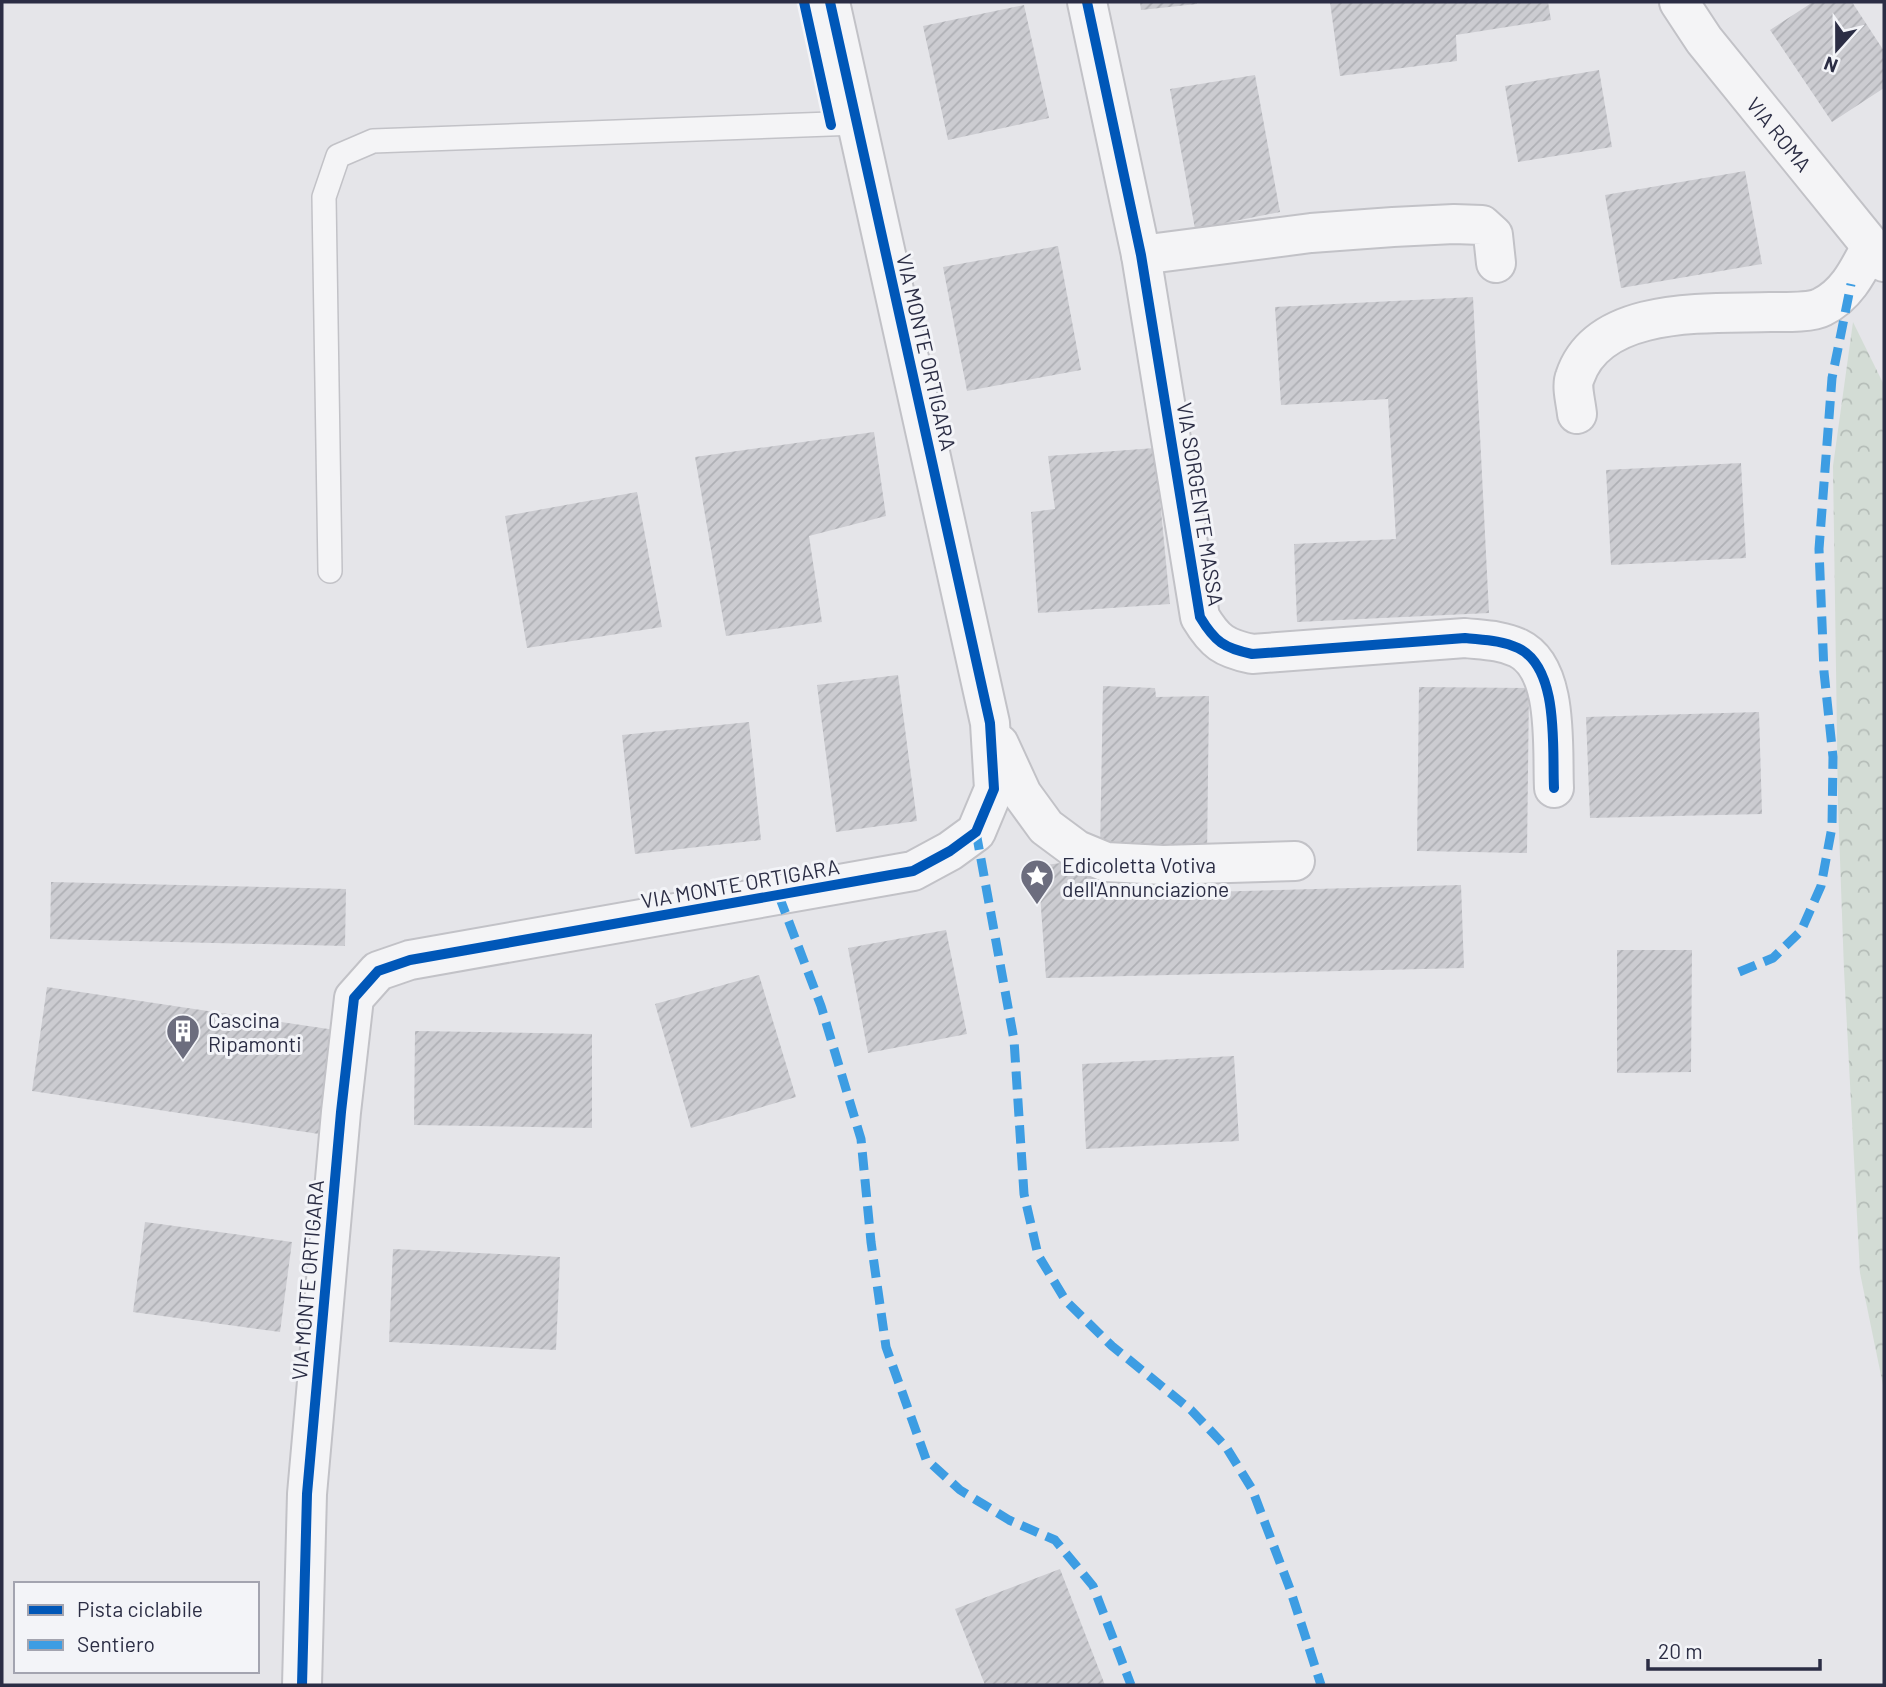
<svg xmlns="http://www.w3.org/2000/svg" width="1886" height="1687" font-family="Barlow,sans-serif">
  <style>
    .forest { fill: url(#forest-crowns) }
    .building { fill: url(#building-hatch) }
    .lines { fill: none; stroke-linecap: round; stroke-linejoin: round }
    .lane-casing { stroke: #c2c2c7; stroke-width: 26 }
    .street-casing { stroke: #c2c2c7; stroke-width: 42 }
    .lane { stroke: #f4f4f6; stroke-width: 23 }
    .street { stroke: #f4f4f6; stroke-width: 38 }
    .quiet { stroke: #3d9de3; stroke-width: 9; stroke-dasharray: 18 9; stroke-linecap: butt }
    .cycleway-casing { stroke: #f3f4f8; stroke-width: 15 }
    .cycleway { stroke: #0057b8; stroke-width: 10 }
    .labels { text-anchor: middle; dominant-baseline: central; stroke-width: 6; stroke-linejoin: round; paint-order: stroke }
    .street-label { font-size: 21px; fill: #2b2d44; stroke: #f3f4f8 }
    .poi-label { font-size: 21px; fill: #2b2d44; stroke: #f3f4f8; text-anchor: start }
  </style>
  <defs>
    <pattern id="forest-crowns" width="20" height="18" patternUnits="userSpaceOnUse" patternTransform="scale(1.75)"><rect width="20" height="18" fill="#d3dcd5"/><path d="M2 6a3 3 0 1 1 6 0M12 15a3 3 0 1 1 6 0" fill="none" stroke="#b5bdb8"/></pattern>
    <pattern id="building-hatch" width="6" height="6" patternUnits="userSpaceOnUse" patternTransform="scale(1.75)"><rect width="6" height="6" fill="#ccccd1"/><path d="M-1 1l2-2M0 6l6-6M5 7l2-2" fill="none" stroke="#afb0b5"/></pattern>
  </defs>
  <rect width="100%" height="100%" fill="#e5e5e9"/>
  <path class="forest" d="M1853,322L1884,385V1390L1860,1273L1844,970L1838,804L1833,466Z"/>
  <path class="building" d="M1140,2H1197V4L1141,10Z
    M1330,2H1548L1551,20L1456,35L1457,61L1340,76Z
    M1813,2H1852L1884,51V88L1832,122L1770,30Z
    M1024,5L1049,118L948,140L923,26Z
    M1599,70L1612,147L1518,162L1505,86Z
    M1255,75L1280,212L1195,229L1170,89Z
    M1745,171L1762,264L1621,288L1605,195Z
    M1058,246L1081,370L967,391L943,267Z
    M1473,297L1489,613L1297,622L1294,544L1396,539L1388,399L1281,405L1275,307Z
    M874,432L886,516L809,536L822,622L726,636L695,457Z
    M1155,448L1170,604L1038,613L1031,512L1055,509L1048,456Z
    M1741,463L1746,558L1611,565L1606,470Z
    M637,492L662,627L527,648L505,516Z
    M898,675L917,821L836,832L817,685Z
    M1103,686L1155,688L1156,697L1209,696L1207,856L1100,851Z
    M1419,687L1529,688L1527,853L1417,851Z
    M1759,712L1762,814L1590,818L1586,717Z
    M749,722L761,840L635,854L622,735Z
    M1091,859L1093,895L1461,885L1464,968L1046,978L1038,866Z
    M51,882L346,889L345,946L50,939Z
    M946,930L967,1034L868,1053L848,948Z
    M1617,950H1692L1691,1072L1617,1073Z
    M759,975L796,1097L691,1128L655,1004Z
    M47,987L335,1030L319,1134L32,1091Z
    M415,1031L592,1034V1128L414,1125Z
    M1234,1056L1239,1141L1086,1149L1082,1064Z
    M145,1222L292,1242L280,1332L133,1312Z
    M393,1249L560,1257L556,1350L389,1342Z
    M1060,1569L1105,1685H985L955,1609Z"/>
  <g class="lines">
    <g class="lane-casing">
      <path id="lane" d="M330,571L324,197L338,156L373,141L857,123"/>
    </g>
    <g class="street-casing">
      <g id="street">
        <path d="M1087,2L1141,255L1200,617C1215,642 1224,648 1252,654L1465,638C1483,640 1501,640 1518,648C1560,668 1552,749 1554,788"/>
        <path id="s1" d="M1679,2L1704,40L1884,262"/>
        <path d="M1141,255L1311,233L1393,227L1454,224L1482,225L1493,235L1496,263"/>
        <path d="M1577,414C1576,403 1571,386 1575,377C1599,305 1710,314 1770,312C1783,312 1811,313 1822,307C1848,294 1859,269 1871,246"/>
        <path d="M999,744L1022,794L1046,827L1077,850L1106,862L1163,865L1295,861"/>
        <path d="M302,1685L307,1494L341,1112L354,998L378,971L410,960L913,871L950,851L976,832L994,789L990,723L830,2"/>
      </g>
    </g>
    <use href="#lane" class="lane"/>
    <use href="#street" class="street"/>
    <path class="quiet" d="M976,832L1014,1040L1024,1194L1038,1255L1066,1301L1112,1346L1191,1410L1226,1447L1252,1489L1290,1589L1321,1685
      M779,896L821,1006L861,1139L871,1242L886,1347L926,1459L960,1490L1009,1520L1055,1540L1093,1586L1131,1685
      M1739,972L1773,958L1801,931L1821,886L1832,827L1833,757L1824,672L1819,549L1832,378L1851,284"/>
    <g class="cycleway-casing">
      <path id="cycleway" d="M804,2L831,125
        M1087,2L1141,255L1200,617C1215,642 1224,648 1252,654L1465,638C1483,640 1501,640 1518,648C1560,668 1552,749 1554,788
        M302,1685L307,1494L341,1112L354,998L378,971L410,960L913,871L950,851L976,832L994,789L990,723L830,2"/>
    </g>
    <use href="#cycleway" class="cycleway"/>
  </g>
  <defs>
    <g id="sight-pin" transform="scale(1.75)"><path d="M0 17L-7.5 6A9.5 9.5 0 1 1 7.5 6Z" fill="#6c6d7e" stroke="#f3f4f8"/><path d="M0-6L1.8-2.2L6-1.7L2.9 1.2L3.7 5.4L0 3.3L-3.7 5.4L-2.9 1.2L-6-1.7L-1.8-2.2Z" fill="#fff"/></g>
    <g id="building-pin" transform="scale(1.75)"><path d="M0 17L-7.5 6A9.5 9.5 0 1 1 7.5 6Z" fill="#6c6d7e" stroke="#f3f4f8"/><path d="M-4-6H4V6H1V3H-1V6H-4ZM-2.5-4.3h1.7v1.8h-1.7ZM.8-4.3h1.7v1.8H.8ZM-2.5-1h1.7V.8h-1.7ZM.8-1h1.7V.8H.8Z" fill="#fff"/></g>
  </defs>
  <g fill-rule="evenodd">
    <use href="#sight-pin" x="1037" y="876"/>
    <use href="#building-pin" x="183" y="1031"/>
  </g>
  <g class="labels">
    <g class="street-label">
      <text stroke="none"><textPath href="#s1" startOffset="166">VIA ROMA</textPath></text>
      <text transform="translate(927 352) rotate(77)">VIA MONTE ORTIGARA</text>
      <text transform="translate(1201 504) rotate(81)">VIA SORGENTE MASSA</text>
      <text transform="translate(740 883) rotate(-10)">VIA MONTE ORTIGARA</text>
      <text transform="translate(307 1280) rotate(-85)">VIA MONTE ORTIGARA</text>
    </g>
    <g class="poi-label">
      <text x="1062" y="864">Edicoletta Votiva<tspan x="1062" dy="24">dell'Annunciazione</tspan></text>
      <text x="208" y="1019">Cascina<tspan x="208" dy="24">Ripamonti</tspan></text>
    </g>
  </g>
  <rect width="1886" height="1687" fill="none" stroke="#2b2d44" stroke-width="7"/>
  <rect x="14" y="1582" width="245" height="91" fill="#f3f4f8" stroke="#a3a4b0" stroke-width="2"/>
  <rect x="28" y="1605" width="35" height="10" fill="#0057b8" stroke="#a3a4b0" stroke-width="2"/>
  <text x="77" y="1617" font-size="21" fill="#2b2d44">Pista ciclabile</text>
  <rect x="28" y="1640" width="35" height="10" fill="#3d9de3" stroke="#a3a4b0" stroke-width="2"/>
  <text x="77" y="1652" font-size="21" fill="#2b2d44">Sentiero</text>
  <g transform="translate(1837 49) rotate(201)" stroke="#f3f4f8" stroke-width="5" paint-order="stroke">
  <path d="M0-5L12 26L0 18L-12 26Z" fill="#2b2d44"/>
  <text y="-10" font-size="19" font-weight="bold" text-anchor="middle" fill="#2b2d44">N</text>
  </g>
  <path d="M1648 1659v10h172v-10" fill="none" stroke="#2b2d44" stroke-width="3.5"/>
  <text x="1658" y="1659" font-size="21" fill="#2b2d44" stroke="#f3f4f8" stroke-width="5" paint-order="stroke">20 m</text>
</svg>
